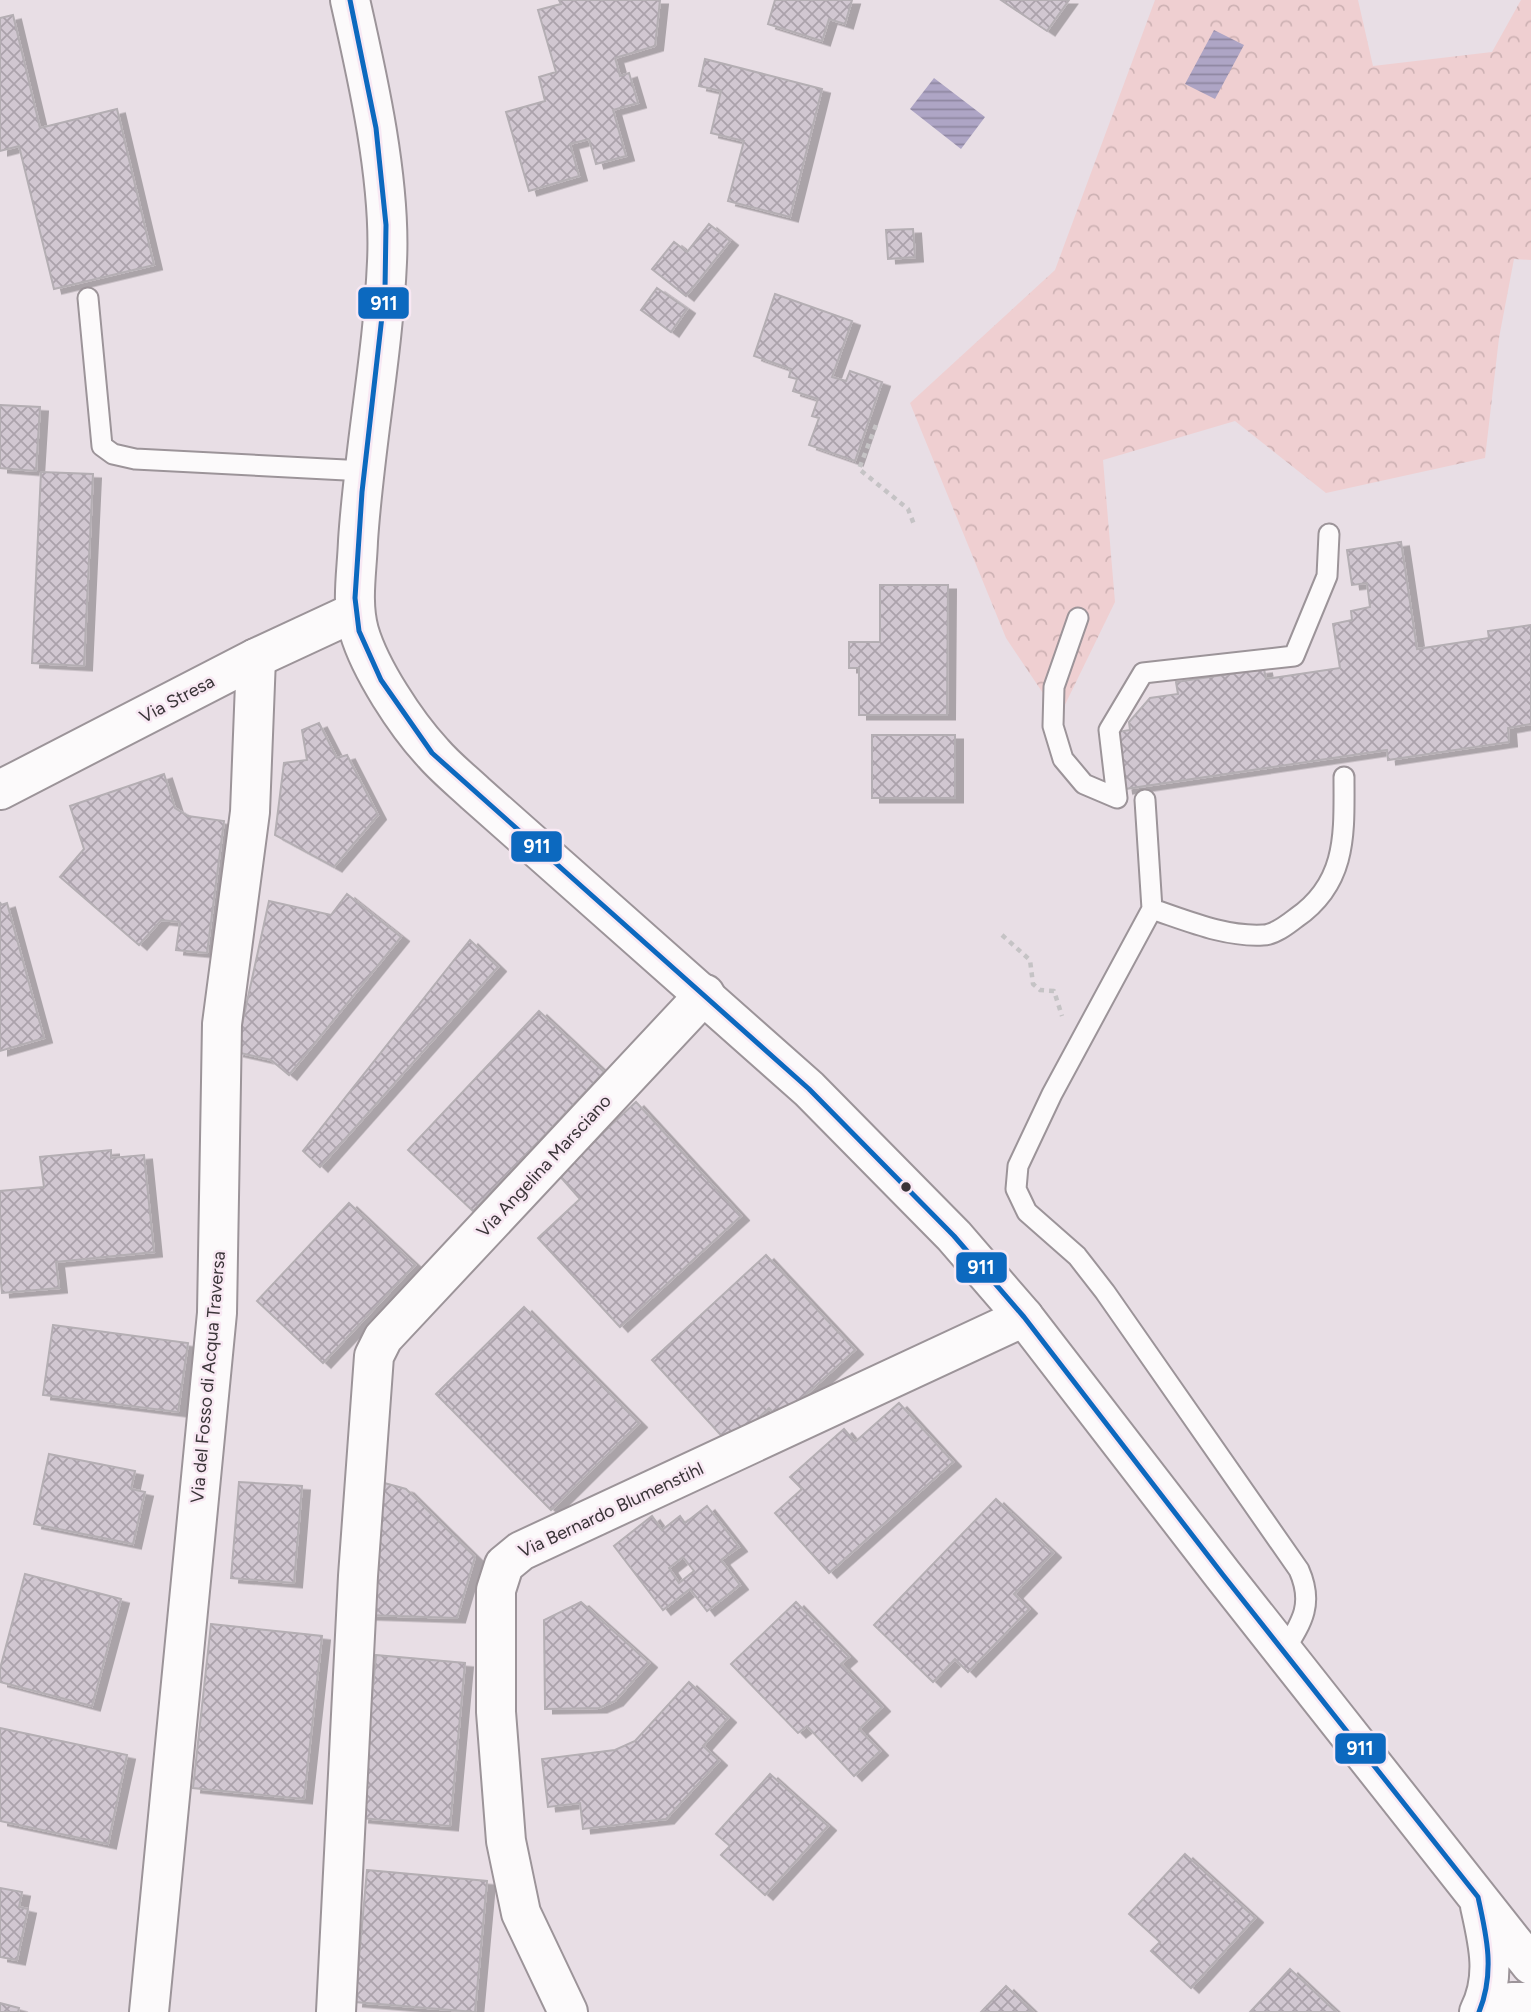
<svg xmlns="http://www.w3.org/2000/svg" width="1531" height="2012" font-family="Figtree,sans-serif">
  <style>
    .forest { fill: url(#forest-crowns) }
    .water { fill: url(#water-rules) }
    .building { fill: url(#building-cross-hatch); stroke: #b4aeb3; stroke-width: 2; fill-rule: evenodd; filter: url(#shadow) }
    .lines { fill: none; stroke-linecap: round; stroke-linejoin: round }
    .lane-casing { stroke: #9c9499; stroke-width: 23 }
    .street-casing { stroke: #9c9499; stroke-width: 42 }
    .secondary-casing { stroke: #9c9499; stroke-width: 42 }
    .path { stroke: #c5c3c5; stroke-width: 4.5; stroke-dasharray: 5 5; stroke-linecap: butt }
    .lane { stroke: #fcfafb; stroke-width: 19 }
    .street { stroke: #fcfafb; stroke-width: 38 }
    .secondary { stroke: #fcfafb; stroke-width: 38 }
    .bus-1-casing { stroke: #f8e8f3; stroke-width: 10 }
    .bus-1 { stroke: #0c69bf; stroke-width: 5 }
    .bus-dot { fill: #3a3438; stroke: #f8e8f3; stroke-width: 2.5 }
    .labels { text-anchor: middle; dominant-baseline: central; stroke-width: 5; stroke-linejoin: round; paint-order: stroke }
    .street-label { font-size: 18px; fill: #3a3438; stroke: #f8e8f3 }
    .line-badge { stroke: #f8e8f3; stroke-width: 2.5 }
    .badge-label { font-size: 19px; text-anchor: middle; font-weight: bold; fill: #fff }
  </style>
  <defs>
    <pattern id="forest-crowns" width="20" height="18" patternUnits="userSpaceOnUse" patternTransform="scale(1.75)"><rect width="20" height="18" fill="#efcfd1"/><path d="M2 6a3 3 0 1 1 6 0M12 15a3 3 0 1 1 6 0" fill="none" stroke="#ceb2b4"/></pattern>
    <pattern id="water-rules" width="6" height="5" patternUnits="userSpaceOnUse" patternTransform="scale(1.75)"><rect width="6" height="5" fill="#aea5c5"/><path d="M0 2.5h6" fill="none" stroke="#8f87a1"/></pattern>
    <pattern id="building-cross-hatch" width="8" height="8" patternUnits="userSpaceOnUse" patternTransform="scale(1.75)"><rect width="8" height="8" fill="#d1c7d1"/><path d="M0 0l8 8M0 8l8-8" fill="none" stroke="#aba2ab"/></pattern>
    <filter id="shadow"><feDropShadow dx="8" dy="4.5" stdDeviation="0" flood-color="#0004"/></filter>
  </defs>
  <rect width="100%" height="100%" fill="#e8dee5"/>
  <path class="forest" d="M1155,0H1358L1373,66L1492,52L1521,0H1531V260L1514,259L1499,338L1485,458L1326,493L1235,421L1103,460L1115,602L1059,717L1006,638L910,403L1055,270Z"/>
  <path class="water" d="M1214,30L1244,45L1215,99L1185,84Z
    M934,78L985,117L961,149L910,109Z"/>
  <path class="building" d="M559,0H660L655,46L615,58L620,76L629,73L638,103L613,110L626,156L596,164L589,139L570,144L579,176L529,191L506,112L545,101L539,77L556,72L538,10L561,4Z
    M775,0H852L845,24L829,19L822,41L768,24Z
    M1001,0H1069L1047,31Z
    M13,15L40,128L117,109L154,265L54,289L19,146L0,151V18Z
    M705,59L822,89L790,217L728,201L744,141L711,133L721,91L699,86Z
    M709,224L730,241L686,296L652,269L674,242L687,252Z
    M913,229L915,257L888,259L886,230Z
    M657,288L687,309L671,332L641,310Z
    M775,294L852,321L832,377L846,381L850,371L882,382L855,461L809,445L819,418L812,416L818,399L793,391L797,379L789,377L791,369L754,356Z
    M0,405L40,407L36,471L0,468Z
    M41,472L93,474L84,666L32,663Z
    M1401,542L1417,649L1489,638L1488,631L1531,625V724L1508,728L1509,742L1388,760L1387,750L1125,789L1117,732L1130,730L1129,722L1150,698L1178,694L1176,682L1264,669L1266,679L1340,668L1333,624L1352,620L1351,611L1370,607L1367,583L1352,585L1347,550Z
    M880,585H948L947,715H859V668H849V642H880Z
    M319,723L337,758L347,755L378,815L334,867L275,835L284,763L307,760L302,730Z
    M872,735H955V798H872Z
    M164,774L175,808L188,816L224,821L207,953L176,950L180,922L161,920L139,945L60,877L84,849L70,806Z
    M347,894L401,937L289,1075L271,1060L236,1052L269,901L331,915Z
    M0,902L1,905L7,903L44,1038L0,1051Z
    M470,940L498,967L320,1167L303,1151Z
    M539,1011L604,1072L473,1211L408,1150Z
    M636,1102L741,1216L620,1327L538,1238L580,1199L558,1174Z
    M111,1150V1158L144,1155L154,1252L56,1262L59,1288L2,1293L0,1272V1191L44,1187L40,1157Z
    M349,1203L415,1265L323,1363L257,1301Z
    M766,1255L855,1350L779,1419L769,1408L730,1445L652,1360Z
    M524,1307L639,1423L551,1510L436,1394Z
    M53,1325L188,1343L178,1412L43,1395Z
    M899,1403L953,1462L829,1573L775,1513L802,1489L790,1477L844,1429L855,1442Z
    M49,1454L135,1471L131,1489L145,1492L133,1544L34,1524Z
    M377,1481L406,1489L475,1557L457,1618L366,1615Z
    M239,1482L302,1486L294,1583L231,1578Z
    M996,1499L1053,1553L1014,1594L1029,1609L968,1672L955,1659L933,1682L874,1625Z
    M707,1506L739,1547L721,1560L740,1585L707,1611L690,1589L663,1610L614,1546L652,1516L662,1530L680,1516L685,1523ZM683,1557L694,1571L679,1583L669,1568Z
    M25,1574L121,1599L92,1706L0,1682V1669Z
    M581,1602L649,1663L615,1701L599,1708L545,1709L544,1620Z
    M796,1602L849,1657L841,1664L882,1707L859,1729L880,1751L854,1776L807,1726L798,1733L731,1664Z
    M211,1624L322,1636L304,1799L193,1788Z
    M376,1655L465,1663L450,1826L361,1818Z
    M689,1682L728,1718L703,1746L719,1761L666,1819L583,1829L580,1803L548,1807L542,1759L615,1750L635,1741Z
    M0,1728L127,1755L108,1844L0,1821Z
    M770,1774L828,1826L765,1895L721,1855L730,1846L716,1834Z
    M1185,1854L1255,1918L1191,1988L1151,1951L1160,1942L1129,1914Z
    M367,1870L487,1881L475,2012L355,2002Z
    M0,1888L22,1892L19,1907L28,1909L17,1960L0,1957Z
    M1290,1969L1336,2012H1250Z
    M1006,1986L1033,2012H981Z
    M0,2003L19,2008L18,2012H0Z"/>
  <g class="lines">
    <g class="lane-casing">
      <path id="lane" d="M88,298L102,446L113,454L135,459L365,471
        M1078,618L1054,687L1053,726L1063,759L1084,784L1117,798
        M1117,798L1109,730L1143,673L1294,656L1327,576L1329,534
        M1145,800L1152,909L1052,1094L1018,1166L1016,1189L1027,1212L1077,1256L1105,1292L1299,1570C1314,1604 1302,1622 1284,1651
        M1152,909C1188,921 1225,937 1263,935C1274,935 1287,925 1296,918C1348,882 1344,832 1344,777"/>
    </g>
    <g class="street-casing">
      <path id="street" d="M149,2012L217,1313L222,1024L250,812L256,658
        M336,2012L358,1576L374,1356L383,1338L705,994
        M568,2012L521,1913L506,1841L496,1712V1590L504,1565L521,1551L1024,1317"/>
    </g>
    <g class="secondary-casing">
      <path id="secondary" d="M350,0C368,79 391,181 387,262C383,355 364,448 358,541C357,571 351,602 359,631C370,669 406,724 433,753C445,767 461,780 475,793L809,1089L954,1236L1024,1317L1223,1575L1531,1965
        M0,790L256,658L355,612
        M1479,2012C1497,1977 1488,1942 1480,1906
        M1487,2012L1512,2002H1531"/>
    </g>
    <path class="path" d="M876,425L859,469L908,509L915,527
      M1002,935L1030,960L1033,984L1040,990L1054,991L1062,1016"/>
    <use href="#lane" class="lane"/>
    <use href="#street" class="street"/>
    <use href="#secondary" class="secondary"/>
    <g class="bus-1-casing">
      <path id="bus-1" d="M350,0L376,128L386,225L385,290L362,492L355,598L359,631L381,680L432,753L809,1089L954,1236L1024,1317L1223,1575L1478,1897C1487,1937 1495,1973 1479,2012"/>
    </g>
    <use href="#bus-1" class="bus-1"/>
  </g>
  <circle class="bus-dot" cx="906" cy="1187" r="6"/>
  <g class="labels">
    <g class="street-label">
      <text transform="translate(177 699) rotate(-28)">Via Stresa</text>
      <text transform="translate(544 1166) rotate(-47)">Via Angelina Marsciano</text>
      <text transform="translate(208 1377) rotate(-85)">Via del Fosso di Acqua Traversa</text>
      <text transform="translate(611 1510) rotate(-25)">Via Bernardo Blumenstihl</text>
    </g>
  </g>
  <g class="line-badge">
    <rect x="357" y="286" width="53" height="34" rx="7" fill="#0c69bf"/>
    <rect x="510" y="830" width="53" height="33" rx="7" fill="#0c69bf"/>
    <rect x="955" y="1251" width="53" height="33" rx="7" fill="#0c69bf"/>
    <rect x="1334" y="1732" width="53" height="33" rx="7" fill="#0c69bf"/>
  </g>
  <g class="badge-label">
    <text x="384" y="310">911</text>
    <text x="537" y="853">911</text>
    <text x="981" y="1274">911</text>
    <text x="1360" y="1755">911</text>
  </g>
</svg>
